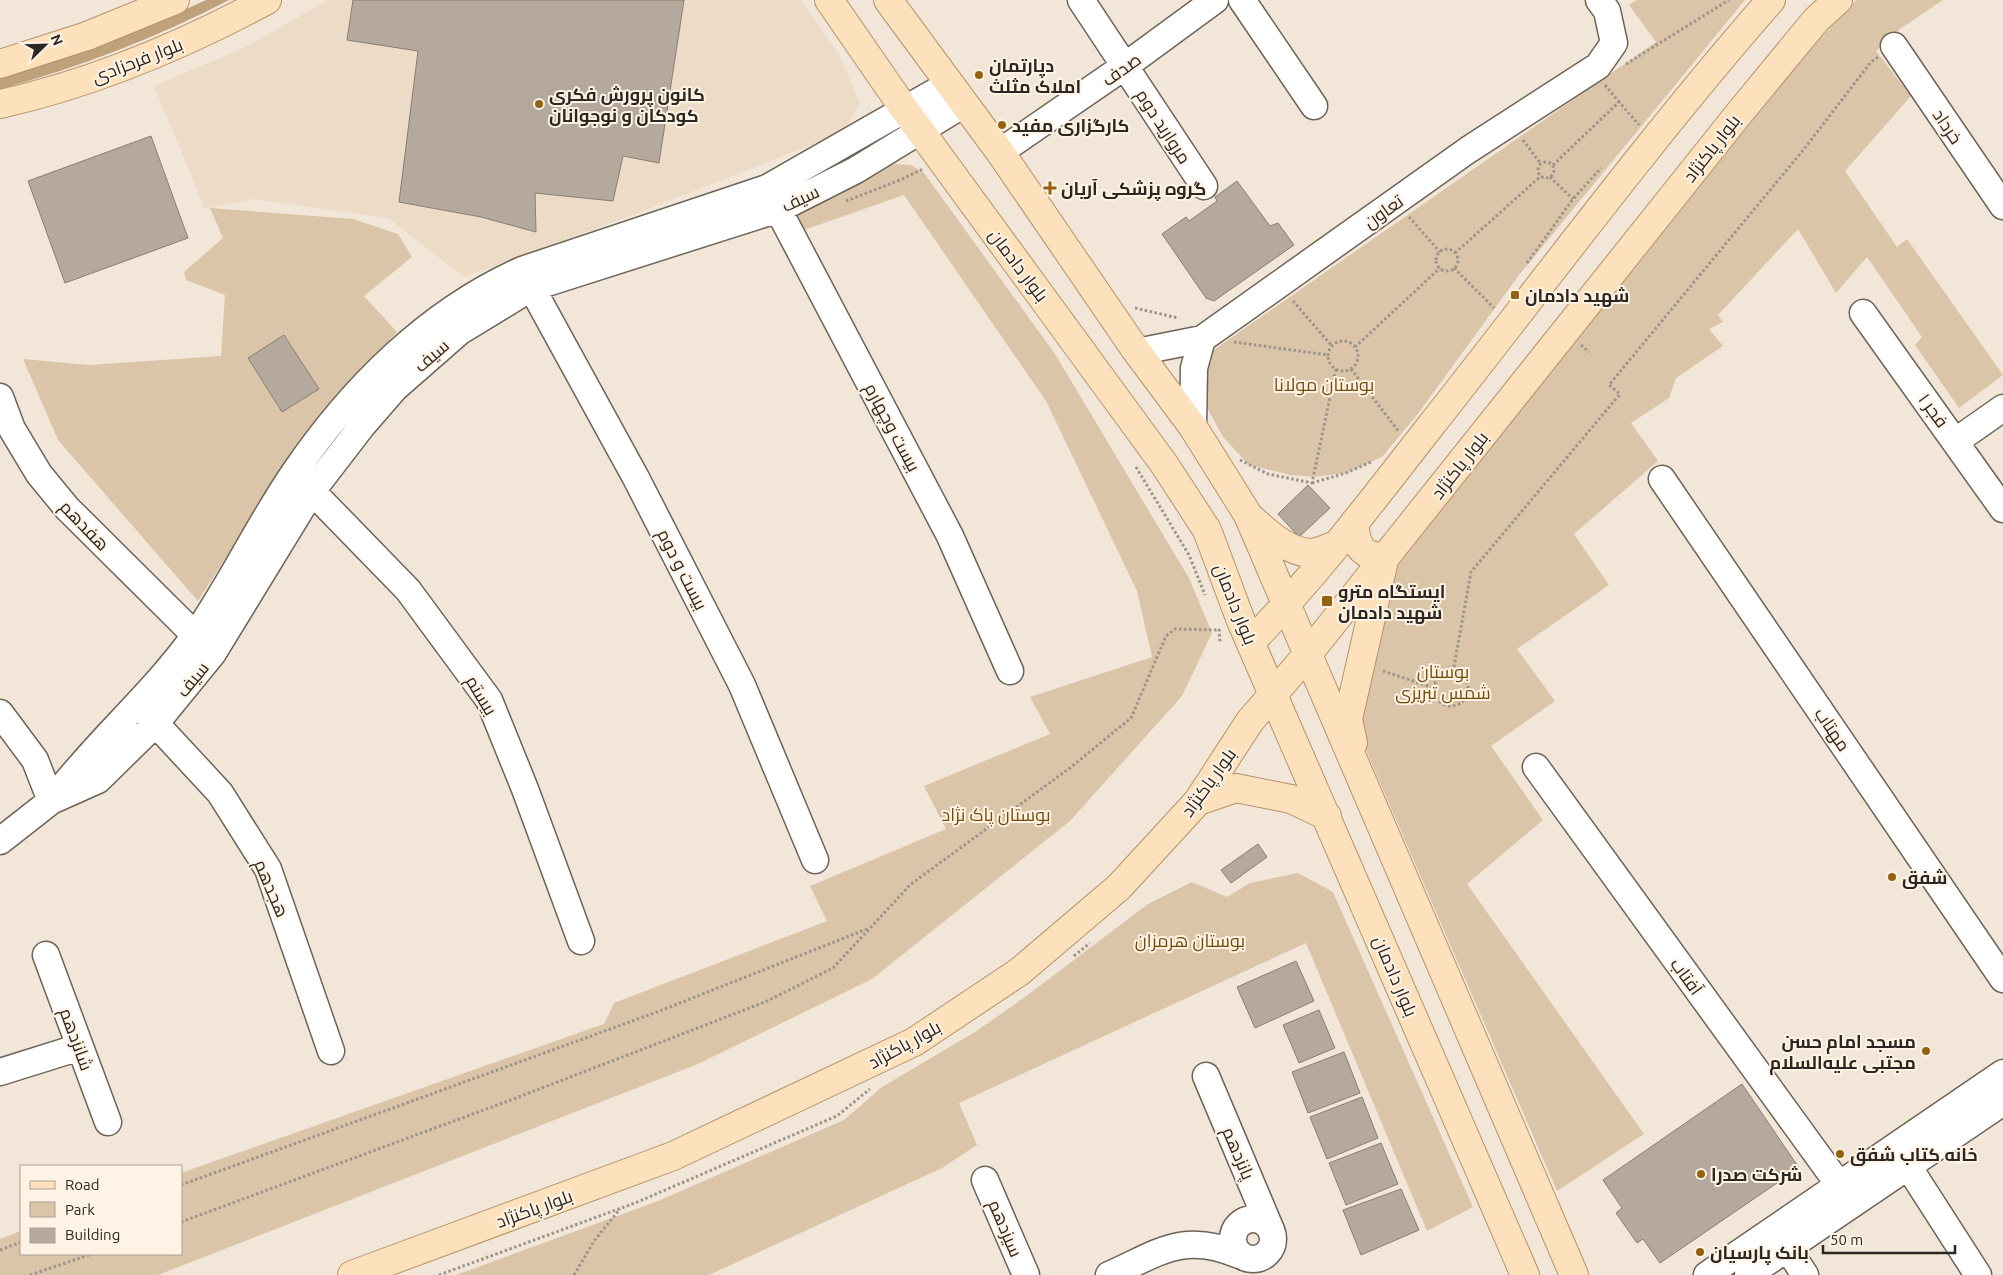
<svg xmlns="http://www.w3.org/2000/svg" width="2003" height="1275" font-family="Ubuntu,Cairo,sans-serif">
  <style>
    .built { fill: #ebdbc7 }
    .green { fill: #dbc5a9 }
    .forest { fill: #bfa17c }
    .building { fill: #b4a99c; stroke: #887e71 }
    .lines { fill: none; stroke-linecap: round; stroke-linejoin: round }
    .minor-casing { stroke: #6d6357; stroke-width: 29 }
    .major-casing { stroke: #b3936a; stroke-width: 30 }
    .path { stroke: #9c948a; stroke-width: 3; stroke-dasharray: 2.5 2.5; stroke-linecap: butt }
    .minor { stroke: #fff; stroke-width: 26 }
    .major { stroke: #fde1bc; stroke-width: 28 }
    .poi-dot { fill: #936211; stroke: #fff3e5; stroke-width: 2 }
    .labels { text-anchor: middle; dominant-baseline: central; stroke-width: 4; stroke-linejoin: round; paint-order: stroke }
    .street-label { font-size: 18px; fill: #2b2722; stroke: #fff3e5 }
    .poi-label { font-size: 18px; font-weight: bold; fill: #2b2722; stroke: #fff3e5; text-anchor: start }
    .park-label { font-size: 18px; fill: #734c08; stroke: #fff3e5 }
  </style>
  <rect width="100%" height="100%" fill="#f1e6d8"/>
  <path class="built" d="M328,0H801L838,53L860,103L844,132L633,215L464,277L388,218L254,199L205,209L154,86L246,47Z"/>
  <path class="green" d="M1637,0H1745L1519,275L1417,415L1382,457L1346,473L1314,477L1290,475L1249,465L1223,437L1204,402L1205,356L1656,42L1629,5Z
    M1856,0H1943L1900,29L1876,51L1911,96L1845,171L1897,247L1907,239L2003,375L1959,408L1915,345L1922,337L1867,257L1836,293L1798,229L1718,315L1723,322L1709,329L1723,346L1676,378L1669,398L1631,423L1658,461L1574,534L1609,585L1517,649L1555,701L1491,746L1543,820L1467,884L1644,1134L1557,1191L1358,732L1385,589L1400,562L1426,527L1557,365L1648,248L1795,65Z
    M894,164L911,165L924,173L1055,354L1189,578L1212,633L1182,696L1070,821L872,979L698,1064L158,1275H0V1239L21,1231V1254H181V1173L604,1024L614,1003L827,921L810,886L946,829L924,786L1050,734L1030,697L1152,657L1137,591L1046,401L904,195L804,230L794,215Z
    M210,208L353,219L398,234L412,257L364,296L397,332L299,444L198,601L58,440L23,359L89,365L221,356L225,295L186,280L184,272L223,238Z
    M1298,873L1333,892L1473,1207L1427,1231L1306,943L959,1103L977,1145L942,1168L709,1275H456L658,1201L844,1120L882,1087L975,1032L1025,997L1148,904L1192,882L1227,897L1250,883Z"/>
  <path class="forest" d="M206,0H229C157,38 79,67 0,89V77C70,54 139,32 206,0Z"/>
  <path class="building" d="M353,0H684L659,163L623,156L613,201L535,193L536,232L481,217L399,202L418,51L347,40Z
    M151,136L188,238L65,283L28,181Z
    M1237,181L1270,226L1278,223L1294,245L1214,301L1206,298L1162,234L1186,217L1189,221L1217,201L1215,197Z
    M284,335L319,389L282,412L248,358Z
    M1308,485L1330,508L1299,537L1278,514Z
    M1258,844L1267,857L1231,883L1221,870Z
    M1296,961L1314,1001L1255,1028L1237,987Z
    M1319,1010L1335,1048L1299,1063L1283,1025Z
    M1344,1052L1360,1093L1308,1113L1292,1072Z
    M1742,1084L1799,1168L1660,1263L1643,1239L1637,1243L1616,1213L1622,1208L1603,1180Z
    M1362,1097L1378,1138L1327,1159L1310,1117Z
    M1381,1143L1398,1184L1346,1205L1329,1163Z
    M1401,1189L1419,1230L1361,1255L1343,1210Z"/>
  <g class="lines">
    <g class="minor-casing">
      <path id="minor" d="M1081,0L1204,186
        M1242,0L1314,106
        M1894,46L2003,206
        M1000,152L1125,66L1215,0
        M770,194L950,536L1010,671
        M523,272L636,478L742,685L815,860
        M1863,313L2003,509
        M1137,352L1202,339L1468,150L1598,66L1614,43L1607,11L1599,0
        M0,397L12,429L39,474L67,508L206,646
        M1193,427L1194,368L1202,339
        M1956,441L2003,408
        M300,479L408,590L489,700L525,789L581,941
        M1662,479L2003,979
        M144,711L220,793L268,869L331,1051
        M0,713L35,760L51,801
        M1536,767L1853,1204
        M53,799C97,741 154,693 196,634C232,582 259,524 294,473C352,388 428,312 522,270L767,188L949,84
        M0,841L51,801L98,780L155,724L213,653L312,491L362,426L395,388L459,332L531,288L779,209L856,170L964,104
        M46,955L108,1122
        M0,1072L80,1047
        M1206,1076L1271,1230
        M1899,1152L1978,1275
        M985,1180L1026,1275
        M1233 1239a20 20 0 1 1 40 0a20 20 0 1 1-40 0Z
        M1778,1234L1805,1275
        M1109,1275C1159,1253 1183,1231 1239,1255
        M1707,1275L2003,1073
        M1748,1275L2003,1102"/>
    </g>
    <g class="major-casing">
      <path id="major" d="M829,0L905,110L1164,464L1207,530L1241,621L1525,1275
        M888,0L1000,152L1135,349L1193,427L1248,515L1574,1275
        M0,64L87,36L175,0
        M0,104C94,83 182,46 267,0
        M1252,519C1268,533 1286,551 1309,553C1317,553 1328,548 1336,545
        M1354,523C1357,547 1360,555 1385,558
        M1251,642C1316,575 1372,501 1429,428C1542,285 1651,137 1771,0
        M1353,743L1348,719L1383,565
        M1198,801L1236,788L1291,799L1327,816
        M352,1275L673,1156L914,1042L1019,972L1119,887L1198,801L1250,721L1308,654L1741,111L1816,20L1838,0"/>
    </g>
    <path class="path" d="M1626,64L1729,0
      M1605,85L1619,102
      M1523,140L1541,164
      M1538 170a8 8 0 1 1 16 0a8 8 0 1 1-16 0Z
      M1553,165L1619,102L1639,125
      M1550,177L1573,199
      M846,201L900,180L923,169
      M1409,217L1440,252
      M1436 260a11 11 0 1 1 22 0a11 11 0 1 1-22 0Z
      M1455,253L1541,176
      M1527,263L1573,199L1601,168
      M1454,268L1494,308
      M1293,301L1332,346
      M1135,308L1178,318
      M1328 356a15 15 0 1 1 30 0a15 15 0 1 1-30 0Z
      M1234,342L1328,355
      M1581,345L1589,352
      M1355,347L1440,268
      M1351,369L1399,432
      M1240,460L1268,474L1312,483L1336,369
      M1136,467L1189,555L1205,595
      M1312,483L1346,473L1373,461
      M1219,629L1220,642
      M1383,671L1434,688
      M1434 689a17 17 0 1 1 34 0a17 17 0 1 1-34 0Z
      M1453,672L1471,572L1620,394L1609,385L1804,149L1871,62L1878,57
      M1074,956L1090,943
      M181,1185L657,1012L867,929
      M181,1222L516,1098L765,1002L833,968L911,884L1070,768L1131,718L1166,636L1175,629L1220,630
      M0,1250L21,1242
      M30,1275L92,1254
      M439,1275L635,1203L837,1116L870,1089
      M574,1275L594,1241L620,1209"/>
    <use href="#minor" class="minor"/>
    <use href="#major" class="major"/>
  </g>
  <g class="poi-dot">
    <circle cx="979" cy="75" r="5"/>
    <circle cx="539" cy="104" r="5"/>
    <circle cx="1002" cy="125" r="5"/>
    <path d="M1047.5 180.5h5v5h5v5h-5v5h-5v-5h-5v-5h5z"/>
    <rect x="1510" y="290" width="10" height="10" rx="2.5"/>
    <rect x="1321" y="595" width="12" height="12" rx="2.5"/>
    <circle cx="1892" cy="877" r="5"/>
    <circle cx="1926" cy="1051" r="5"/>
    <circle cx="1840" cy="1154" r="5"/>
    <circle cx="1701" cy="1174" r="5"/>
    <circle cx="1700" cy="1252" r="5"/>
  </g>
  <g class="labels">
    <g class="street-label">
      <text transform="translate(137 60) rotate(-21)">بلوار فرحزادی</text>
      <text transform="translate(1121 69) rotate(-35)">صدف</text>
      <text transform="translate(1164 126) rotate(57)">مروارید دوم</text>
      <text transform="translate(1948 126) rotate(56)">خرداد</text>
      <text transform="translate(1711 148) rotate(-52)">بلوار پاکنژاد</text>
      <text transform="translate(800 198) rotate(-25)">سیف</text>
      <text transform="translate(1383 211) rotate(-35)">تعاون</text>
      <text transform="translate(1019 265) rotate(53)">بلوار دادمان</text>
      <text transform="translate(431 355) rotate(-41)">سیف</text>
      <text transform="translate(1934 410) rotate(54)">فجر ۱</text>
      <text transform="translate(893 427) rotate(62)">بیست وچهارم</text>
      <text transform="translate(1459 465) rotate(-52)">بلوار پاکنژاد</text>
      <text transform="translate(85 525) rotate(46)">هفدهم</text>
      <text transform="translate(683 569) rotate(63)">بیست و دوم</text>
      <text transform="translate(1236 604) rotate(68)">بلوار دادمان</text>
      <text transform="translate(192 679) rotate(-51)">سیف</text>
      <text transform="translate(482 695) rotate(59)">بیستم</text>
      <text transform="translate(1833 729) rotate(56)">مهتاب</text>
      <text transform="translate(1208 782) rotate(-54)">بلوار پاکنژاد</text>
      <text transform="translate(272 888) rotate(67)">هجدهم</text>
      <text transform="translate(1396 976) rotate(67)">بلوار دادمان</text>
      <text transform="translate(1687 976) rotate(54)">آفتاب</text>
      <text transform="translate(77 1039) rotate(70)">شانزدهم</text>
      <text transform="translate(904 1044) rotate(-29)">بلوار پاکنژاد</text>
      <text transform="translate(1239 1153) rotate(67)">پانزدهم</text>
      <text transform="translate(534 1208) rotate(-20)">بلوار پاکنژاد</text>
      <text transform="translate(1006 1228) rotate(67)">سیزدهم</text>
    </g>
    <g class="poi-label">
      <text x="989" y="65">دپارتمان<tspan x="989" dy="21">املاک مثلث</tspan></text>
      <text x="549" y="94">کانون پرورش فکری<tspan x="549" dy="21">کودکان و نوجوانان</tspan></text>
      <text x="1012" y="125">کارگزاری مفید</text>
      <text x="1061" y="188">گروه پزشکی آریان</text>
      <text x="1525" y="295">شهید دادمان</text>
      <text x="1338" y="591">ایستگاه مترو<tspan x="1338" dy="21">شهید دادمان</tspan></text>
      <text x="1902" y="877">شفق</text>
      <text x="1916" y="1041" text-anchor="end">مسجد امام حسن<tspan x="1916" dy="21">مجتبی علیه‌السلام</tspan></text>
      <text x="1850" y="1154">خانه کتاب شفق</text>
      <text x="1711" y="1174">شرکت صدرا</text>
      <text x="1710" y="1252">بانک پارسیان</text>
    </g>
    <g class="park-label">
      <text x="1324" y="384">بوستان مولانا</text>
      <text x="1443" y="671">بوستان<tspan x="1443" dy="21">شمس تبریزی</tspan></text>
      <text x="996" y="814">بوستان پاک نژاد</text>
      <text x="1190" y="940">بوستان هرمزان</text>
    </g>
  </g>
  <rect x="20" y="1165" width="162" height="90" fill="#fff3e5" stroke="#aaa197"/>
  <rect x="30" y="1181" width="25" height="8" fill="#fde1bc" stroke="#aaa197"/>
  <text x="65" y="1190" font-size="15" fill="#2b2722">Road</text>
  <rect x="30" y="1202" width="25" height="15" fill="#dbc5a9" stroke="#aaa197"/>
  <text x="65" y="1215" font-size="15" fill="#2b2722">Park</text>
  <rect x="30" y="1228" width="25" height="15" fill="#b4a99c" stroke="#aaa197"/>
  <text x="65" y="1240" font-size="15" fill="#2b2722">Building</text>
  <g transform="translate(45 45) rotate(67)" stroke="#fff3e5" stroke-width="4" paint-order="stroke">
  <path d="M0-4L9 19L0 12L-9 19Z" fill="#2b2722"/>
  <text y="-8" font-size="14" font-weight="bold" text-anchor="middle" fill="#2b2722">N</text>
  </g>
  <path d="M1823 1245v8h132v-8" fill="none" stroke="#2b2722" stroke-width="2.5"/>
  <text x="1830" y="1245" font-size="15" fill="#2b2722" stroke="#fff3e5" stroke-width="4" paint-order="stroke">50 m</text>
</svg>
